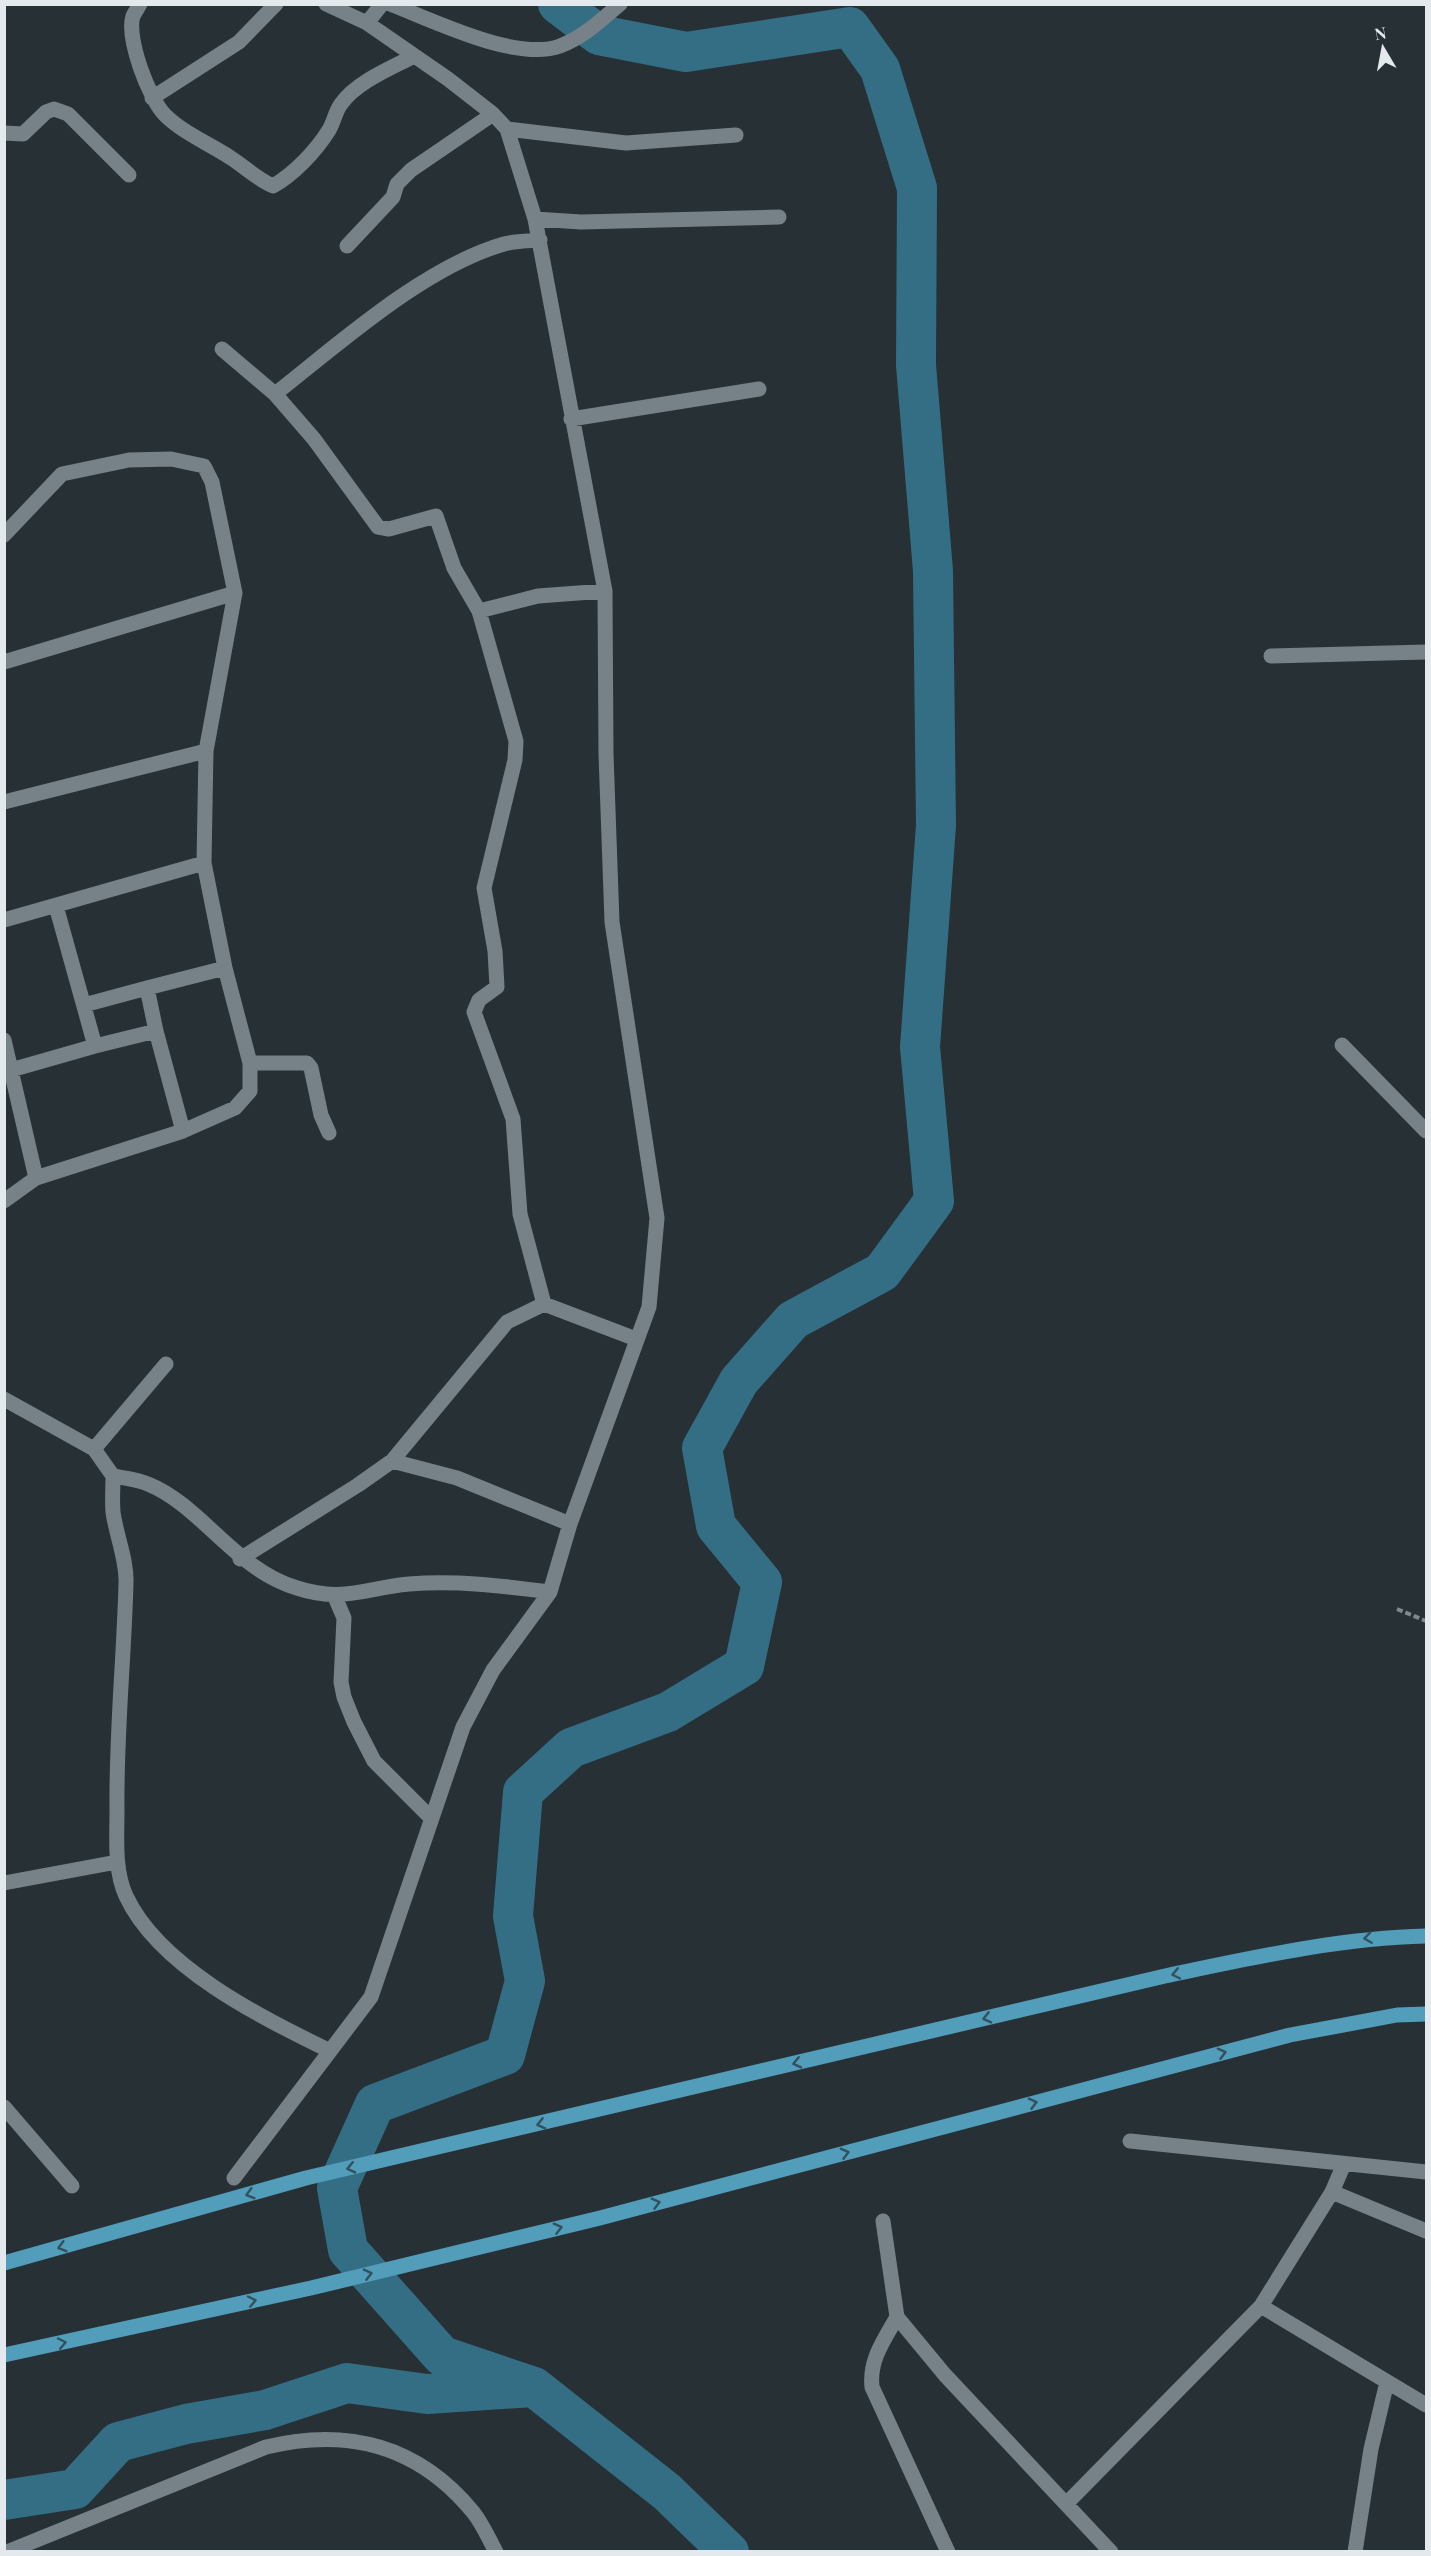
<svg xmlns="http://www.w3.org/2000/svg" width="1431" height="2556" font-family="'Playfair Display',serif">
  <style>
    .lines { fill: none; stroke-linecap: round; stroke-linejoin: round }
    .river { stroke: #346e85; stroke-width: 40 }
    .path { stroke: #80888c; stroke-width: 4; stroke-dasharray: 6 3; stroke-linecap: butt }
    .minor { stroke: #778288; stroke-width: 15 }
    .major { stroke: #519dba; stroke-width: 15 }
    .oneway { stroke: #33515d }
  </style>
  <rect width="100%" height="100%" fill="#263035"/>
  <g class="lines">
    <path class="river" d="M534,2387L442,2356L348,2250L337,2188L375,2104L505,2055L525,1981L513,1916L523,1792L571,1748L668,1712L744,1666L762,1582L716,1526L702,1448L739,1381L793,1320L882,1272L934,1201L920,1047L936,825L933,571L916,365L917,188L880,69L850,27L686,52L599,35L558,4
      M4,2500L75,2489L118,2442L186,2424L265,2410L347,2383L427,2394L534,2387L667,2492L729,2552"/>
    <path class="path" d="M1397,1609L1426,1621"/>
    <path class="minor" d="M140,4C138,8 135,12 133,16C126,38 149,99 165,115C183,133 210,144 231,158C245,167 257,179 273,186C294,174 316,151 329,130C334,122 335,112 341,104C356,82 391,68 414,56
      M390,4C435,21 516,62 560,46C584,37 601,20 620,4
      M367,23L382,4
      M152,98L239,42L276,4
      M507,129L626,143L736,135
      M4,133L23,134L46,112L54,109L68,114L129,175
      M535,219L581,222L779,217
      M347,246L393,197L397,184L411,170L493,114
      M222,349L275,394L314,439L378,527L389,529L436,516L454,568L479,611
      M275,394C340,343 424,267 504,244C515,241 528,241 540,240
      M571,419L759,389
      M4,535L62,474L129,460L171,459L204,466L212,482L235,593L4,662
      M1271,656L1426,652
      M4,802L206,751L235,593
      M4,920L204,863L206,751
      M84,1005L147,988
      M156,1031L147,988L225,968
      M4,1040L36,1178L183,1131L235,1108L250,1091V1063L225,968L204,863
      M1342,1045L1426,1131
      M95,1046L156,1031L183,1131
      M250,1063H307L311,1068L321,1115L329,1133
      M11,1070L95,1046L56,906
      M4,1201L36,1178
      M544,1304L520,1214L513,1119L474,1012L479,1000L497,987L495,951L484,888L515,760L516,741L479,611L538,596L605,591
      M4,1399L94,1449L113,1476C124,1478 137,1479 148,1484C202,1506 234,1569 297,1588C343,1603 365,1588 409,1584C457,1580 503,1586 550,1592
      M94,1449L166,1364
      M113,1476C113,1487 112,1500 113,1512C116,1535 127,1560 126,1583C124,1660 116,1733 117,1810C117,1838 114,1870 126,1896C159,1967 261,2017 328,2050
      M570,1524L457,1478L392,1461L507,1322L544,1304L636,1339
      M240,1559L358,1485L392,1461
      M335,1597L344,1618L341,1682L344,1697L354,1722L374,1761L431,1818
      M4,1883L117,1862
      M4,2107L72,2186
      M1130,2141L1426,2172
      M234,2178L371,1997L463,1727L493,1670L550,1592L570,1524L649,1307L657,1218L612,922L606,754L605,591L535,219L507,129L493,114L448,79L367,23L326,4
      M1332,2192L1426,2231
      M883,2221L897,2317L945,2375L1111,2552
      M1261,2306L1426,2405
      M897,2317C884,2340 869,2360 872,2387L948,2552
      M1067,2503L1261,2306L1332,2192L1344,2164
      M7,2552L266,2447C348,2427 419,2446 473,2512C482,2523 489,2539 496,2552
      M1355,2552L1371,2449L1387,2382"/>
    <path class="major" d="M4,2263L306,2178L1165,1976C1251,1958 1338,1938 1426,1936
      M4,2355L311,2288L600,2218L1290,2035L1397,2015L1426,2014"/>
  </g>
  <defs><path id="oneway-chevron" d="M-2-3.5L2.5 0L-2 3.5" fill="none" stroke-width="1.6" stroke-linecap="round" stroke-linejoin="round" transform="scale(1.5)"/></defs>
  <g class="oneway">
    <use href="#oneway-chevron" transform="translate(1368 1938) rotate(172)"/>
    <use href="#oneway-chevron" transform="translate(1176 1974) rotate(168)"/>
    <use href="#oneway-chevron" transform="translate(987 2018) rotate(167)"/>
    <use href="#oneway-chevron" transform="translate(1222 2053) rotate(-15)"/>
    <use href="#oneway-chevron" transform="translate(797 2063) rotate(167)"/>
    <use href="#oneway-chevron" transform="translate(1033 2103) rotate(-15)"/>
    <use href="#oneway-chevron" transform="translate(541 2124) rotate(167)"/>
    <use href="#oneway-chevron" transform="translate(845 2153) rotate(-15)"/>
    <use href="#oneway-chevron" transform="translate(351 2168) rotate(167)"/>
    <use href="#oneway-chevron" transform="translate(250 2194) rotate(164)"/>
    <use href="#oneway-chevron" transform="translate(656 2203) rotate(-15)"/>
    <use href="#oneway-chevron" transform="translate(558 2228) rotate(-14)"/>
    <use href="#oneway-chevron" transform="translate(62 2247) rotate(164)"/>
    <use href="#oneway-chevron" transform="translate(368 2274) rotate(-14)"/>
    <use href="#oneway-chevron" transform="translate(252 2301) rotate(-12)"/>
    <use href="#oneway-chevron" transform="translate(62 2343) rotate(-12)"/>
  </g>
  <rect width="1431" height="2556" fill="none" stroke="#e3e9ec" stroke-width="12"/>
  <g transform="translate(1383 48) rotate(350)" stroke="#263035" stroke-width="4.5" paint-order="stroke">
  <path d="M0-4.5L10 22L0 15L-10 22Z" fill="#e3e9ec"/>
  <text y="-9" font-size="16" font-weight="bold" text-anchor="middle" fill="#e3e9ec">N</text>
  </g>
</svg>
